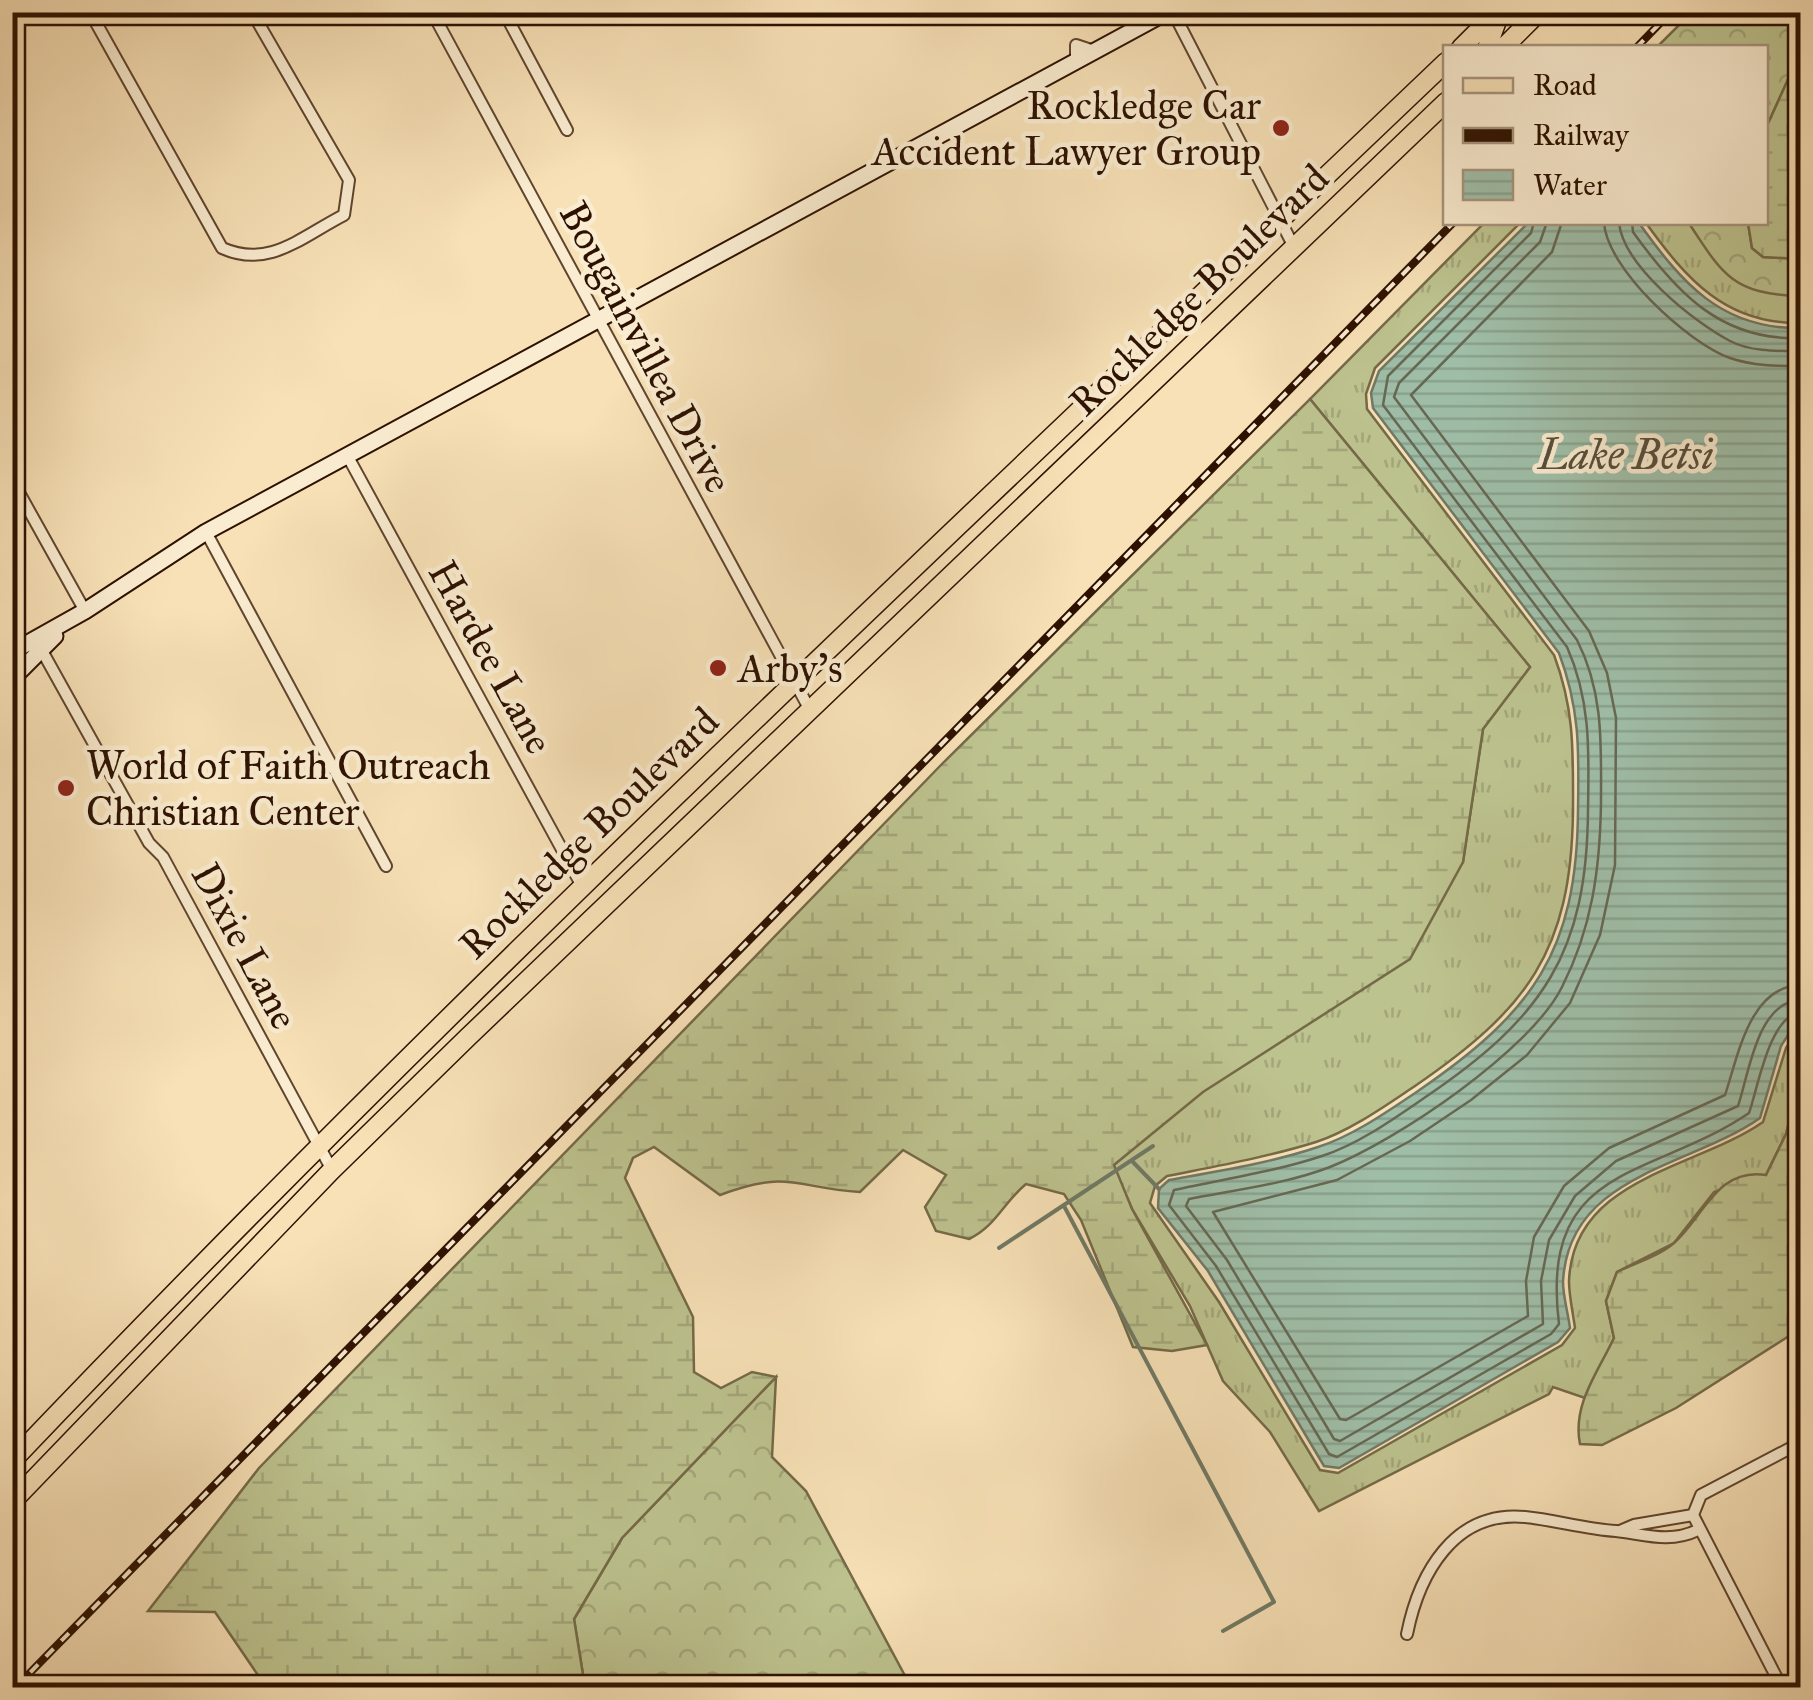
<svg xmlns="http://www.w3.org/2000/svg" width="1813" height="1700" font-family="'IM FELL Great Primer',serif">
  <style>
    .grass { fill: url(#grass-tufts); stroke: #756a48; stroke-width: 2.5 }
    .forest { fill: url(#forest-crowns); stroke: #756a48; stroke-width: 2.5 }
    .wetland { fill: url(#wetland-marsh); stroke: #756a48; stroke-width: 2.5 }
    .water { fill: url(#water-rules); stroke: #717965; stroke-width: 2.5 }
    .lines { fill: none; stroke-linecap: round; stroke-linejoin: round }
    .shore { stroke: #666854; stroke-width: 2.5 }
    .stream { stroke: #717965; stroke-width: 4 }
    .street-casing { stroke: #60452e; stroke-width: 14 }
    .secondary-casing { stroke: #2d1100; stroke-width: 19 }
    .primary-casing { stroke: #2d1100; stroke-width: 21 }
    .street { stroke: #faecd0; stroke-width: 10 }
    .secondary { stroke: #faecd0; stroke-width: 15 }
    .primary { stroke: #f8e1b7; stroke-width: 18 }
    .rail-casing { stroke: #2d1100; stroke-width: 8 }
    .rail { stroke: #faecd0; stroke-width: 4; stroke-dasharray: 11; stroke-linecap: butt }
    .poi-dot { fill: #8f2418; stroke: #faecd0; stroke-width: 4 }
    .labels { text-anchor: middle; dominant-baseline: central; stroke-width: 9; stroke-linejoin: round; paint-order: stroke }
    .poi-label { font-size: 40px; fill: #2d1100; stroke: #faecd0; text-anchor: start }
    .street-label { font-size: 40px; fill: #2d1100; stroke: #faecd0 }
    .water-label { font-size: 42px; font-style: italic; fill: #554e3b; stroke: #faecd0 }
  </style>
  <defs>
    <pattern id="grass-tufts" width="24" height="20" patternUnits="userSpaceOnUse" patternTransform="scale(2.5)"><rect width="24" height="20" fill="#bdc38f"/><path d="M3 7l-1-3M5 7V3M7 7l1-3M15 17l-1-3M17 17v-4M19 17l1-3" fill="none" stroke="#a3a67a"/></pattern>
    <pattern id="forest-crowns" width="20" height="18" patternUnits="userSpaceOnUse" patternTransform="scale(2.5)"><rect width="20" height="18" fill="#bdc38f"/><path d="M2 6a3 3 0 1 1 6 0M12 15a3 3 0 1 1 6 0" fill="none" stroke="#a3a67a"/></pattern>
    <pattern id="wetland-marsh" width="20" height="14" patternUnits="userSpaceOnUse" patternTransform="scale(2.5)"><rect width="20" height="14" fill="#bdc38f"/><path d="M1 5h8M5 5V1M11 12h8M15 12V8" fill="none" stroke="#a3a67a"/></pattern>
    <pattern id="water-rules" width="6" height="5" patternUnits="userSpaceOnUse" patternTransform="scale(2.5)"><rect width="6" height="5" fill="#9fbea8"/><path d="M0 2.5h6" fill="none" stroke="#89a28f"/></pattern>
  </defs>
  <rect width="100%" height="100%" fill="#f8e1b7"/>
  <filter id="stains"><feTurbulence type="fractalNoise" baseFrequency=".002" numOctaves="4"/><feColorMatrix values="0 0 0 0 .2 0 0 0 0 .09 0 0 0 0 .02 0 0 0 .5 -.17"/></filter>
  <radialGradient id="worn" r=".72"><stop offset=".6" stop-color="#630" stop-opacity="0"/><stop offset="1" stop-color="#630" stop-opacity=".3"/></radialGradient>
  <path class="grass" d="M1484,223H1520L1375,368L1366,394L1367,409L1554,655C1575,711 1573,753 1573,812C1571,952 1527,1009 1415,1086C1385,1106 1350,1131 1316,1142C1268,1157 1217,1166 1167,1176L1155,1186L1150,1203L1219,1302L1320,1470L1338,1473L1562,1345L1575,1328C1573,1313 1569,1296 1569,1281C1573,1177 1696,1169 1763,1122L1786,1048L1800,1025V1078L1786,1134L1766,1175L1714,1192L1674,1243L1617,1272L1606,1301L1614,1338L1585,1398L1553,1387L1549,1394L1319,1511L1270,1432L1223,1381L1190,1306L1132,1209L1113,1165L1463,862L1483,729L1530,667L1310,399Z
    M1646,223H1689C1719,269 1742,294 1800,296V323C1726,324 1687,280 1646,223Z"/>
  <path class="forest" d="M1691,13H1800V53L1766,128V48H1656Z
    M1689,223H1748L1752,248L1763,257L1800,259V296C1734,294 1723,276 1689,223Z
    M776,1377L772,1457L806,1491L911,1687H585L574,1619L622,1538Z"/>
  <path class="wetland" d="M1800,53V259L1763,257L1752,248L1748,223L1766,222V128Z
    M1310,399L1530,667L1483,729L1463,862L1410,959L1203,1092L1114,1165L1132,1209L1207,1345L1172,1351L1133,1347L1081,1220L1064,1194L1026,1184C1003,1203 996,1226 969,1239L936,1231L925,1207L946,1175L903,1150L860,1192C795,1188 789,1169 720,1195L654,1147L633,1158L625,1178L693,1317L694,1372L721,1388L752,1372L776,1377L622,1538L574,1619L585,1687H266L215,1612L148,1611L259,1468L940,766Z
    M1800,1078V1329L1676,1408L1602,1445L1580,1444C1572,1405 1598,1372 1614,1338L1606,1301L1617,1272C1635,1263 1659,1256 1674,1243C1703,1218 1717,1167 1766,1175L1786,1134Z"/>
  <path class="water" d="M1528,223H1639C1682,283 1721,329 1800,328V1016L1781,1046L1760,1118C1691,1167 1568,1174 1563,1282C1563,1296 1568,1313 1570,1328L1558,1342L1339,1468L1324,1466L1208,1271L1158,1208L1159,1189L1169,1180C1219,1171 1270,1163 1318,1147C1353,1136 1388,1111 1418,1091C1533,1012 1577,952 1578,810C1579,750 1580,709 1559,653L1373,408L1371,393L1379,371Z"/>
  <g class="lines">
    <path class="shore" d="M1534,222L1531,233L1388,376L1383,405L1567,647C1591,701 1589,752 1588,810C1587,953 1543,1017 1427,1096C1395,1118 1359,1144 1322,1156C1274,1172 1223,1179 1174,1190L1169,1205L1216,1266L1329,1454L1337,1457L1551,1334L1559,1324C1539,1162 1651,1180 1749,1113C1758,1088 1769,1017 1800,1012
      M1547,222L1540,242L1399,383L1394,397L1577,640C1604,693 1601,745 1601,803C1600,869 1592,928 1562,987C1530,1051 1396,1141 1330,1167C1286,1184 1235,1190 1189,1199L1186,1206L1227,1260L1334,1439L1340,1441L1543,1324L1541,1281L1549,1240L1575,1196L1616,1161L1738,1106C1749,1074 1757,1002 1800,1000
      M1562,222L1552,252L1411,395L1589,631L1607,673L1616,718L1615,865L1600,935L1570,1003L1527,1055L1471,1100L1410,1141L1337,1180L1213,1212L1340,1419L1346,1420L1528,1316L1526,1281L1534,1237L1564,1186L1609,1148L1725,1095C1738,1057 1749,987 1800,985
      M1604,222C1606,268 1688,343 1730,358C1753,366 1777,366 1800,366
      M1619,222C1622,265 1695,323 1730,341C1751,352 1778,351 1800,351
      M1632,222L1633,232C1676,292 1721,341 1800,338"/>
    <path class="stream" d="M1132,1161L1159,1189
      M1064,1206L1274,1602L1223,1631
      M999,1248L1153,1146"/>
    <g class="street-casing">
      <path id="street" d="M90,12L222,248C269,269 301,237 344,215L349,180L252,12
        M432,12L810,710
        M504,12L567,130
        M1173,12L1294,247
        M1076,45L1094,51L1076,61Z
        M347,455L583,888
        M12,480L85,611
        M206,532L386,866
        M41,649L149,843L163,857L332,1170
        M1620,1531L1634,1525L1693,1515
        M1407,1634C1419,1574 1454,1510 1525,1517C1555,1520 1585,1529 1616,1531C1644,1534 1669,1544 1698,1530
        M1782,1688L1693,1515L1701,1495L1800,1443"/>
    </g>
    <g class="secondary-casing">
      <path id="secondary" d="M12,652L85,611L206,532L1167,12
        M12,679L55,636"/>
    </g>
    <g class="primary-casing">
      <path id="primary" d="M1461,48L1497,12
        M1487,48L1498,18
        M1503,48L1539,12
        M12,1461C473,977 963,523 1446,62
        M12,1502L332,1170L467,1038L1446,102"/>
    </g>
    <use href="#street" class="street"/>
    <use href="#secondary" class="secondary"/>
    <use href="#primary" class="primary"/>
    <g class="rail-casing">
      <path id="rail" d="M1636,48L1671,12
        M15,1688L1454,222"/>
    </g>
    <use href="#rail" class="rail"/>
  </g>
  <g class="poi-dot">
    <circle cx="1281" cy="128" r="10"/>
    <circle cx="718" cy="668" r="10"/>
    <circle cx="66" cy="788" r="10"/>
  </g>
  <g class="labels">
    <g class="poi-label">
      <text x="1261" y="105" text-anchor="end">Rockledge Car<tspan x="1261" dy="46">Accident Lawyer Group</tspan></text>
      <text x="738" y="668">Arby's</text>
      <text x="86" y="765">World of Faith Outreach<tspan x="86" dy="46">Christian Center</tspan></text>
    </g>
    <g class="street-label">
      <text transform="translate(1199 290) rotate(-44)">Rockledge Boulevard</text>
      <text transform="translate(646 347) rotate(62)">Bougainvillea Drive</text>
      <text transform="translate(491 657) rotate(61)">Hardee Lane</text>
      <text transform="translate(589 833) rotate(-44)">Rockledge Boulevard</text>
      <text transform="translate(245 946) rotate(62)">Dixie Lane</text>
    </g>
    <g class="water-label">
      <text x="1626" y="455">Lake Betsi</text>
    </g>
  </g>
  <rect width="1813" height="1700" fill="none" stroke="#f8e1b7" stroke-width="50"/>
  <rect x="15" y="15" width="1783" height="1670" fill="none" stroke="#2d1100" stroke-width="5"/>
  <rect x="25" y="25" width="1763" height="1650" fill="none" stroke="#2d1100" stroke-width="2.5"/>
  <rect x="1443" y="45" width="325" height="180" fill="#faecd0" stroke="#a8947d" stroke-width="2.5"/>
  <rect x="1463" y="78" width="50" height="15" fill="#f8e1b7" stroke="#a8947d" stroke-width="2.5"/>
  <text x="1533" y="95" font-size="30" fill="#2d1100">Road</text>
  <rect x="1463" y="128" width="50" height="15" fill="#2d1100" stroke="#a8947d" stroke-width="2.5"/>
  <text x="1533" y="145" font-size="30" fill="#2d1100">Railway</text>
  <rect x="1463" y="170" width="50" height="30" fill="url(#water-rules)" stroke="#a8947d" stroke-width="2.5"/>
  <text x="1533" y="195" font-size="30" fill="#2d1100">Water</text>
  <rect width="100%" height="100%" filter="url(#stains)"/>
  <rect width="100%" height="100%" fill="url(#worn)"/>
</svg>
